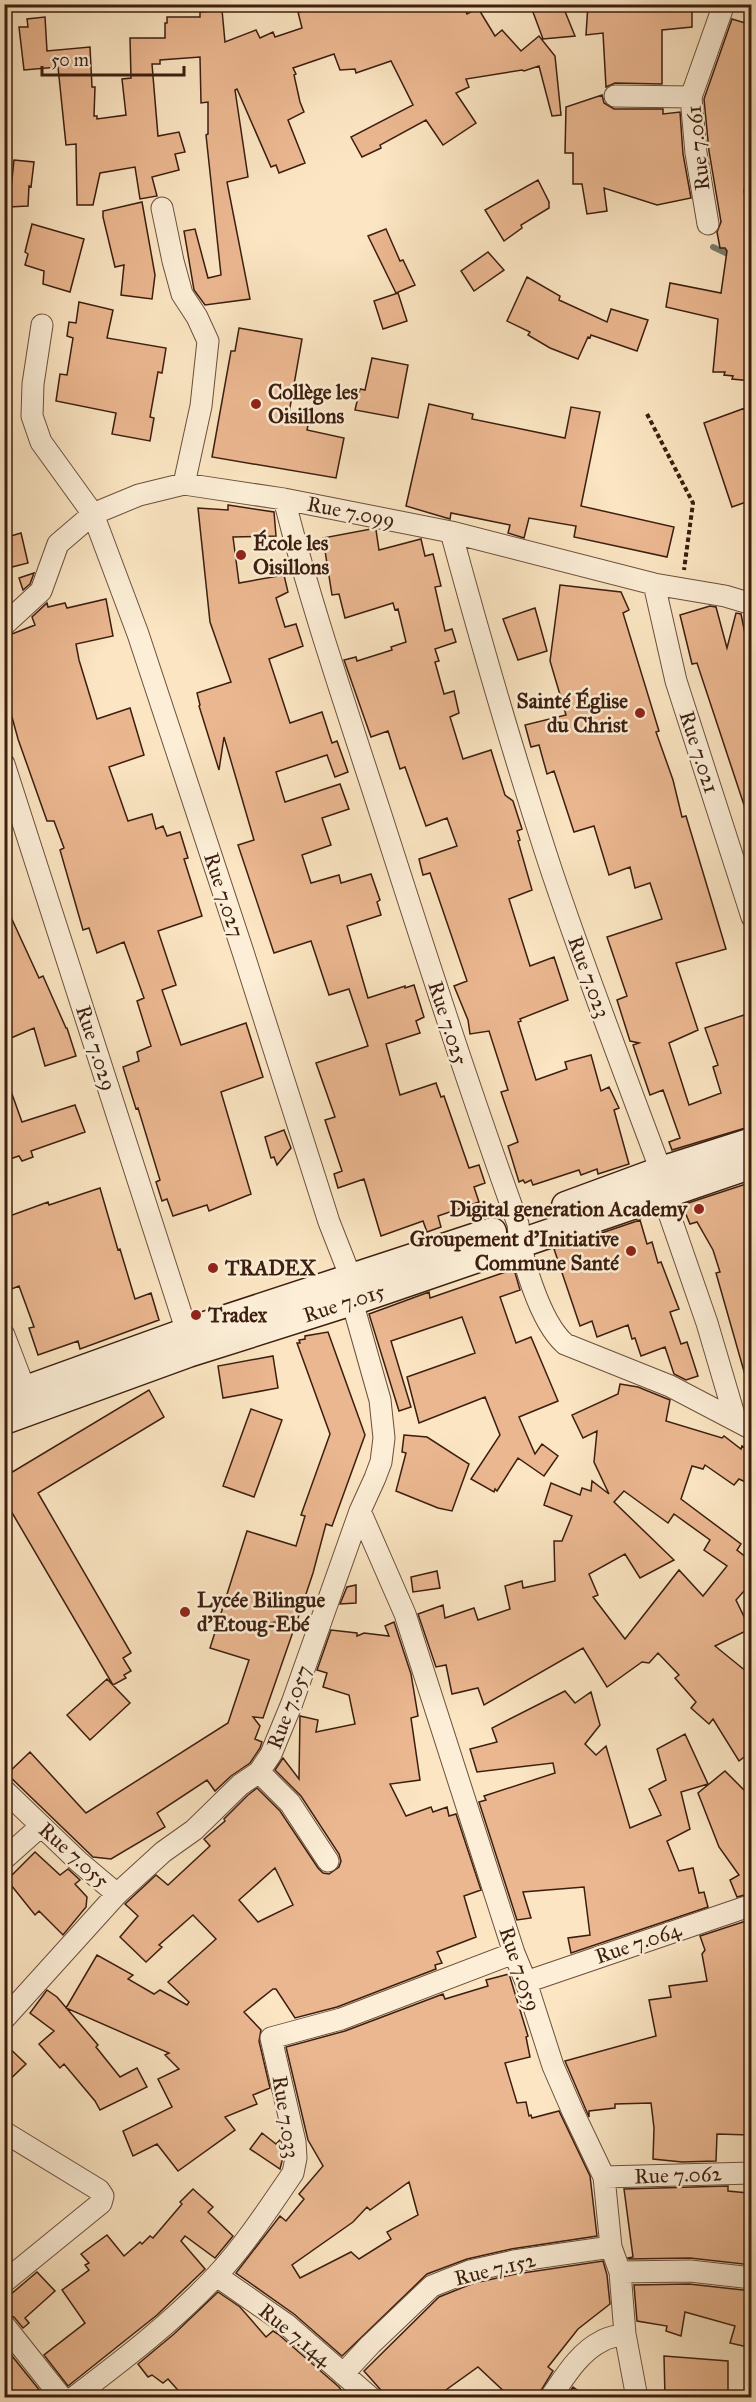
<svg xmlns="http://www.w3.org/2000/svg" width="756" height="2402" font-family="'IM FELL Great Primer',serif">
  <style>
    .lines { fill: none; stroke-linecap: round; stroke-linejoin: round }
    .stream { stroke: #787f6f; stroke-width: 6 }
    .building { fill: #ebb790; stroke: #3c1e10; stroke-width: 1.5; fill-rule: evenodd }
    .street-casing { stroke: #6c503c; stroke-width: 23 }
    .secondary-casing { stroke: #3c1e10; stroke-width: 31 }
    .path { stroke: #3c1e10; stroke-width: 4; stroke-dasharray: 4.5 3; stroke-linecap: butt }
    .street { stroke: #fceed7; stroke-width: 21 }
    .secondary { stroke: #fceed7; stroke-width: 28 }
    .poi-dot { fill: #8f2418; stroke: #fceed7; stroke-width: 2 }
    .labels { text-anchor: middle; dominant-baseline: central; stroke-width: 5; stroke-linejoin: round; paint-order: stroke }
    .street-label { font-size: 21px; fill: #3c1e10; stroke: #fceed7 }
    .poi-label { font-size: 21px; font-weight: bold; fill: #3c1e10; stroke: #fceed7; text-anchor: start }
  </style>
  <rect width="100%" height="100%" fill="#fbe5c2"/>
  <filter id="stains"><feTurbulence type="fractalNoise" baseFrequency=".00333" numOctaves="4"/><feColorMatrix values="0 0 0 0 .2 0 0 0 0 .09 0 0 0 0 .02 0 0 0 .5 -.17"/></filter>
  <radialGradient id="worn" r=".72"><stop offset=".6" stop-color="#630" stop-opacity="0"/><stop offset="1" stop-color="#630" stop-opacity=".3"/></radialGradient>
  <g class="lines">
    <path class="stream" d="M713,247L732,256
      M741,259L746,257L752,239"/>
  </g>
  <path class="building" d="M360,4H462L467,14L478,8L495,36L502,30L521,51L539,36L555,56L561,115L552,116L539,66L524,71L522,70L466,79L469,87L456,93L476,123L443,145L426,120L380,145L381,148L362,157L351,137L413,105L391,61L356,73L355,69L340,70L334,54L293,68L296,74L294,75L300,102L304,112L288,120L305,163L279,173L276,165L271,167L237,89L235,90L248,177L227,182L250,299L205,305L194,290L184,231L195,229L208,278L221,275L206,135L208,134V102L201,103L200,57L160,60V64H152L158,136L179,132L185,152L175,154L179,170L152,177L157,196L140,199L135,167L100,173L93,205H77L76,144L66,145L58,67L24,70L19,27H28L27,19L45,17L47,51L90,47L92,87H95L94,116H97V119L126,115L122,79L131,78L130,38H165V23H167V17H200V12L222,10L225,42L256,30L260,38L273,32L275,37L302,28L298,12L304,11V5H344L346,11Z
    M530,4H562L575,36L543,39Z
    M588,4H692V27L662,30V84L615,83L606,87L603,33L586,35Z
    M732,19L752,25V188L744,190L750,232L746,260H752L749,285L751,286L745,319L752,321V381L732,379L733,376L724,375L725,372H713L718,319L666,307L670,283L721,293L727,251L725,248H720L717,232L721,222L709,151L704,99Z
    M602,95L604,103L614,109H663V114L680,112L683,154L691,198L657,205L604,188L607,211L587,214L582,184H573V153H565L566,107Z
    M14,160L34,162L31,187L29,186L28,206L9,207Z
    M538,180L549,202V208L521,225L522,228L504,241L485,210Z
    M142,202L155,275L152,299L121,295L124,265L115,267L103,217V211Z
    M32,224L84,239L70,292L43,284L44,271L25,265L28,254L25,252Z
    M386,229L400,261L403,260L415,285L396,293L368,236Z
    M488,252L504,270L474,291L461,271Z
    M527,277L560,296L559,300L607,322L611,309L648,320L637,351L591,335L590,338L588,337L578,359L550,348L528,335L530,332L507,321Z
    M398,293L407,321L383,329L374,301Z
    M79,302L113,310L107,338L166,348L162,373L158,372L150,417L154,418L150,441L112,434L116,413L56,401L60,374L67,375L73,338L67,336L69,322L76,323Z
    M239,328L302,339L289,413L310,416L307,430L344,438L336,478L212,457L231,351H235Z
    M372,358L408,365L398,418L355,410L360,389L365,390Z
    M429,404L473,414L472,419L565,438L571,407L600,412L581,506L674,527L667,557L574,537L576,526L529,518L524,538L508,533L510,525L451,513L450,519L406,506Z
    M745,408L752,429V500L732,507L704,423Z
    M228,505L274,512L276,536L233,537L239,583L284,575L288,592L276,598L285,627L296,624L303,646L269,659L290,723L322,712L332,743L337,741L348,772L335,777L327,755L276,772L285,802L340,784L349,809L322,818L331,845L302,855L311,883L339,875L341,883L371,874L380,900L377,902L381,915L347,926L368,998L405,986V988L414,985L424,1017L416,1021L420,1033L386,1044L400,1095L436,1083L441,1097L444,1096L469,1168L479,1165L485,1183L474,1187L479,1202L438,1216L441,1227L427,1232L423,1221L381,1236L364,1179L338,1188L334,1174L342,1171L325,1120L335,1117L316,1063L368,1046L349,989L329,995L311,941L274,953L238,845L254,840L224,737L219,770L199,706L200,705L197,693L231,682L210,622L198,508L228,510Z
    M371,529L376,530L379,550L421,539L425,556L433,554L441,586L435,587L445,631L452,629L456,642L435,649L439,661L435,662L444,694L454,691L459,713L450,717L463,759L491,750L505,795L513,801L522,829L517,831L520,840L518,841L532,890L509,899L530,966L554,957L568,1000L520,1019L521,1021L518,1022L536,1080L567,1069L565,1062L591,1055L601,1091L609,1087L619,1108L614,1110L629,1164L598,1174L597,1169L581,1175L579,1170L533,1185L531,1180L525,1183L523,1180L519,1182L508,1146L518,1142L501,1092L508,1090L489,1031L470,1034L468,1020L454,986L467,981L430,873L423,875L419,859L457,846L447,818L426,826L405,767L400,769L388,731L371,737L344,660L356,657L357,661L392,650L391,647L406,642L398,609L395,610L393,603L345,618L339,594L332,595L323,538Z
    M21,533L28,563L4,569V538Z
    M34,573L30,584L23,590L19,578Z
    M560,585L621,592L629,610L623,613L659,731L656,732L673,780L682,817L686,816L726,949L676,963L698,1030L669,1043L689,1105L721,1093L713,1067L718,1065L705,1028L744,1015L752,1038V1126L672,1150L669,1142L680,1138L663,1090L650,1095L633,1045L639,1043L630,1041L617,1000L627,996L607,937L662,919L650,883L635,888L630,867L609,875L594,826L574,832L554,771L547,774L539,745L531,747L525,725L566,715L550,661Z
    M106,599L113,636L76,644L79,660L97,719L130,708L144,755L109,767L128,821L152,814L156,829L163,826L167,836L180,832L188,858L184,859L202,916L158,931L176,985L162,990L181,1045L246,1023L263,1077L221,1092L251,1194L209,1211L207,1205L173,1216L167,1199L162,1201L156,1182L160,1180L138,1108L136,1109L123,1067L139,1061L137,1052L151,1046L137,1001L144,998L124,942L97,953L89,928L83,930L60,850L64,848L54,821H47L18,739L4,688V637L35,625L32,617L47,603L48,607L65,603L67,608Z
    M710,606L716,607L727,648L736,613L741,614L748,649L752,648V704L746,706L752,724V817H748L697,663L692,664L680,615Z
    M535,608L547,651L518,660L503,619Z
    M4,902L39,978L43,976L66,1028H67L76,1056L45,1066L34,1028L4,1041Z
    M7,1080L22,1122L75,1105L85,1132L31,1151L33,1157L22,1161L19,1156L4,1161V1138L11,1136L4,1118V1081Z
    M284,1130L291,1148L277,1165L274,1157L271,1158L265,1137Z
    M752,1182V1381L747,1382L716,1273L720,1272L713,1250L697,1222L690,1224L682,1205Z
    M100,1188L118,1250L120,1249L135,1299L151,1293L159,1320L80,1349L78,1341L38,1355L29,1328L34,1327L19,1286L4,1292V1218L48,1202L49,1205Z
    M640,1220L647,1244L652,1242L658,1263L661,1262L679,1309L670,1312L681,1344L687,1342L698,1376L686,1380L674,1374L665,1347L641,1356L635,1338L632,1339L628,1325L597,1337L592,1321L580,1326L554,1249Z
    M514,1269L520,1290L500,1297L516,1343L531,1337L558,1401L519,1417L535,1454L542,1444L558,1456L544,1476L518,1458L497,1491L495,1489L494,1492L471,1479L500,1435L485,1397L419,1423L407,1377L475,1353L462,1317L391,1341L411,1407L399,1411L369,1314L429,1292L430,1298Z
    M328,1332L365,1435L332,1526L326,1524L313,1573L298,1618L270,1623L295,1626L263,1718L253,1717L260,1726L255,1739L262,1742L260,1748L250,1763L231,1776L215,1791L207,1780L157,1813L165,1827L111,1859L93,1857L7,1774L30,1752L86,1813L228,1723L249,1660L210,1648L247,1531L296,1546L305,1516L301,1515L330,1434L297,1343H300L299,1340L305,1339V1336Z
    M273,1356L278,1388L223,1398L218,1366Z
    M620,1384L638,1387L670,1400L666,1421L722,1438L724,1436L741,1449L742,1446L752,1453V1485L739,1479L734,1485L705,1465L703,1469L692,1466L681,1499L741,1544L737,1550L752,1562V1582L736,1600L750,1629L715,1646L752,1676V1719L748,1723L752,1730V1751L739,1761L713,1719L709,1724L691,1708L696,1702L675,1678L679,1675L658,1653L649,1663L642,1662L607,1687L583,1648L484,1705L478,1688L452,1694L446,1665L436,1667L418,1614L443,1605L445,1618L474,1608L478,1620L510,1609L505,1586L522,1581L523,1588L555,1581L554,1541H562L572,1516L544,1505L551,1483L580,1495L582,1488L591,1491L592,1481L609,1494L594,1462L597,1431L583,1438L572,1415L618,1394ZM624,1491L668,1523L674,1514L710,1540L704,1550L727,1566L703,1596L679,1570L625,1639L593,1597L598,1595L589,1574L625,1554L640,1578L674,1560L614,1502Z
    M149,1390L164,1417L38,1493L131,1653L123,1658L131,1671L124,1675L126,1678L113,1685L4,1499V1477Z
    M251,1409L282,1420L254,1497L223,1486Z
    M404,1435L427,1437L469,1464L452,1511L438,1508L396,1491L406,1453L402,1452Z
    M437,1571L440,1588L413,1592L411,1577Z
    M356,1585V1603L340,1604L347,1587Z
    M394,1622L411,1674L418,1716L411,1718L420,1780L390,1784L406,1816L431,1807L433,1812L447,1807L449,1816L456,1814L481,1890L464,1896L476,1937L437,1952L442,1963L435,1965L436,1969L337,2007L295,2018L276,1989H273L244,2012L261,2030L259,2041L270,2088L253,2095L257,2104L225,2117L235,2130L178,2171L157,2144L133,2156L123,2131L172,2107L158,2079L179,2069L165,2055L169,2053L66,2008L97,1955L133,1975L128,1979L154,1994L160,1990L187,2005L189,2002L168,1982L216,1939L193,1915L159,1945L162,1947L146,1962L120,1937L138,1916L125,1904L156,1875L168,1885L210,1846L204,1839L225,1821L224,1819L248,1795L257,1788L280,1811L318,1868L323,1873L329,1874L339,1867L341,1861L339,1854L301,1796L275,1770L283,1758L299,1779L300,1716L318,1720L316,1732L355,1724L349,1695L323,1687L327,1673L317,1670L331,1630L357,1633V1636L364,1633L389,1636L385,1626ZM275,1868L293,1905L258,1922L239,1900Z
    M107,1679L130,1703L90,1740L67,1715Z
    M565,1691L575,1703L591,1692L600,1725L585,1744L596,1755L606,1746L630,1828L661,1815L649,1789L666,1780L657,1749L685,1734L708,1784L681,1792L690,1829L667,1841L679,1871L693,1868L699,1893L704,1892L708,1907L571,1953L568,1938L590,1935L584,1887L523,1892L531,1918L517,1920L479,1802L486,1800L484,1796L555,1773L553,1763L477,1772L470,1749L497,1742L492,1728Z
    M725,1771L752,1798V1893L737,1897L730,1880L739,1875L719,1847L698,1793Z
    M35,1852L60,1875L68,1869L80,1880L75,1884L87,1897L86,1907L63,1935L39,1911L35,1915L7,1880Z
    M752,1919L750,2135L717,2134L716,2161L682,2162L653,2159L654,2128L651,2103L615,2104V2108L589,2111V2117L565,2061L656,2036L649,2000L671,1997L669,1986L707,1981L702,1954L705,1950L700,1936Z
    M509,1974L528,2036L526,2037L530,2057L505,2063L517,2103L526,2102L529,2116L531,2115L532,2118L559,2111L590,2176L597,2236L511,2249L467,2259L427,2274L342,2356L294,2314L236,2273L280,2216L286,2221L304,2199L299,2194L323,2166L308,2140L286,2047L345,2031L443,1994L445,1999L488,1986L486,1980ZM409,2182L418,2215L387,2232L391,2239L359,2259L351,2252L300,2278L292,2265L353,2222L367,2207L370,2210Z
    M47,1990L57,1997L98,2045L96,2047L120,2077L137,2068L147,2087L100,2110L95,2101L64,2064L60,2068L39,2044L54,2031L30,2013Z
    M4,2043L26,2064L4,2085Z
    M262,2133L276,2144L281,2139L283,2157L280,2169L250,2149Z
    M728,2186V2191L748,2193L745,2234L752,2235V2265L690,2258L629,2259L628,2258L633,2257L624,2189Z
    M193,2189L213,2207L208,2212L233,2236L215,2258L185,2236L181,2241L205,2269L157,2315L68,2386L44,2355L85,2323L62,2290L89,2270L85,2265L89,2263L81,2254L107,2235L124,2256L140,2242L142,2244L150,2236L153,2238L182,2204L180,2202Z
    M603,2261L607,2275L610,2304L578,2329L548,2367L553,2371L537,2397H510L478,2367L436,2397H387L364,2371L439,2297L474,2283L516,2274Z
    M37,2272L55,2291L25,2318L29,2323L23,2328L14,2317L4,2313V2300Z
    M689,2284L752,2291V2348L730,2343L735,2326L685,2312L681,2336L666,2331L667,2326L637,2321L634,2285Z
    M218,2292L240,2307L266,2337L273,2331L278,2334L339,2387L346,2397H184L168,2379L163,2383L152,2375L148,2377L138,2364L174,2334Z
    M4,2346L45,2397H4Z
    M664,2356L728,2361V2397H665Z
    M573,2387L587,2397H566Z"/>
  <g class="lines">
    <g class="street-casing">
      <path id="street" d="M615,96L691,97
        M162,208L173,261L182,294L197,317L208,341L201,406L184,484
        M708,224L696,153L691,97L724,4
        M284,499C311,606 347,710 381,815C425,952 469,1089 518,1224C520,1256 540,1322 565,1344L670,1386L752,1429
        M451,532C482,646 515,760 552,872C586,973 624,1072 661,1171L662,1193L707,1323L735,1418
        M654,584L676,681L752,917
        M4,625L41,591L58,544L93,514L139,495L184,484L284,499L451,532L654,584L725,596L752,604
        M4,764L187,1332V1347
        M4,1335L25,1390L26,1404
        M360,1511L405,1614L514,1953L526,1982L553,2066L573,2112L604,2177L611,2247L620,2272L625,2334C618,2336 608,2337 602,2341C579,2352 564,2378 550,2398
        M259,1772L290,1803L328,1861
        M4,1790L79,1862L117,1894
        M4,1859L41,1826
        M526,1982L752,1905
        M4,2019L117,1894L163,1852L194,1830L240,1785L259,1772L271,1754L292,1703L360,1511L375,1478L381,1462L384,1438L380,1400L352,1301L351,1278L329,1222L243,952L138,634L93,514L41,442L32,416L33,384L42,325
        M4,2132L99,2190L103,2196L101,2203L4,2282
        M604,2177L752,2173
        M620,2272L690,2271L752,2278
        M217,2276L286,2324L371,2398
        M4,2325L62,2398
        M625,2334L637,2398
        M343,2374L370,2345L432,2286L470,2271L514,2261L611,2247
        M73,2398C123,2360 173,2322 216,2276C245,2245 269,2208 293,2173L296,2158L295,2142L271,2038L341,2019L514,1953"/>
    </g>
    <g class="secondary-casing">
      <path id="secondary" d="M566,1206L661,1171L752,1142
        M4,1398L187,1332L492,1232
        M4,1420L188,1353L352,1301L752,1164"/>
    </g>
    <path class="path" d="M647,414L693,503L684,570"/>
    <use href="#street" class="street"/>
    <use href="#secondary" class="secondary"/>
  </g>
  <g class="poi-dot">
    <circle cx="256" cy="404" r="6"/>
    <circle cx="241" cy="555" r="6"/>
    <circle cx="640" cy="713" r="6"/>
    <circle cx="699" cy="1209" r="6"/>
    <circle cx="631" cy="1251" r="6"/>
    <circle cx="213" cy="1268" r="6"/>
    <circle cx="196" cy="1315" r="6"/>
    <circle cx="185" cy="1612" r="6"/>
  </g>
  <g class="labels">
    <g class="street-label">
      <text transform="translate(698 148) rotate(-96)">Rue 7.061</text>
      <text transform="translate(351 512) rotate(11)">Rue 7.099</text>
      <text transform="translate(699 752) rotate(72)">Rue 7.021</text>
      <text transform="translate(224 895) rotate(72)">Rue 7.027</text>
      <text transform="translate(589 977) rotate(70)">Rue 7.023</text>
      <text transform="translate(448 1023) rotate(72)">Rue 7.025</text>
      <text transform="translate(96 1048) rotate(72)">Rue 7.029</text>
      <text transform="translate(344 1303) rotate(-18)">Rue 7.015</text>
      <text transform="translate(289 1707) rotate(-69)">Rue 7.057</text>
      <text transform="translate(74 1855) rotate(42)">Rue 7.055</text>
      <text transform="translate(638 1943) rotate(-19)">Rue 7.064</text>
      <text transform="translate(520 1969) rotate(71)">Rue 7.059</text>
      <text transform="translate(286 2117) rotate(81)">Rue 7.033</text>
      <text transform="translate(678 2175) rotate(-2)">Rue 7.062</text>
      <text transform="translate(495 2269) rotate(-14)">Rue 7.152</text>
      <text transform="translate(295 2335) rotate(39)">Rue 7.144</text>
    </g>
    <g class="poi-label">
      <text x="268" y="392">Collège les<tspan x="268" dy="24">Oisillons</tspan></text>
      <text x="253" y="543">École les<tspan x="253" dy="24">Oisillons</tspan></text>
      <text x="628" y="701" text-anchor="end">Sainté Église<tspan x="628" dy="24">du Christ</tspan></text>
      <text x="687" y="1209" text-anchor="end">Digital generation Academy</text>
      <text x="619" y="1239" text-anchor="end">Groupement d'Initiative<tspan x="619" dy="24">Commune Santé</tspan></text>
      <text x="225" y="1268">TRADEX</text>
      <text x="208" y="1315">Tradex</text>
      <text x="197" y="1600">Lycée Bilingue<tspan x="197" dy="24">d'Etoug-Ebé</tspan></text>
    </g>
  </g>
  <rect width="756" height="2402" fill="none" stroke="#fbe5c2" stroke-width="24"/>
  <rect x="6" y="6" width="744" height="2390" fill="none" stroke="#3c1e10" stroke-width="3"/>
  <rect x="12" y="12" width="732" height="2378" fill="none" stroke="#3c1e10" stroke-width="1.5"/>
  <path d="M42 66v9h142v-9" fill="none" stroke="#3c1e10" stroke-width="3"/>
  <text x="51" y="66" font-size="18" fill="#3c1e10" stroke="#fceed7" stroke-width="4.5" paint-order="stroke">50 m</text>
  <rect width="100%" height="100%" filter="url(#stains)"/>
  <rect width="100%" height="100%" fill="url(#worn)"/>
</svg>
